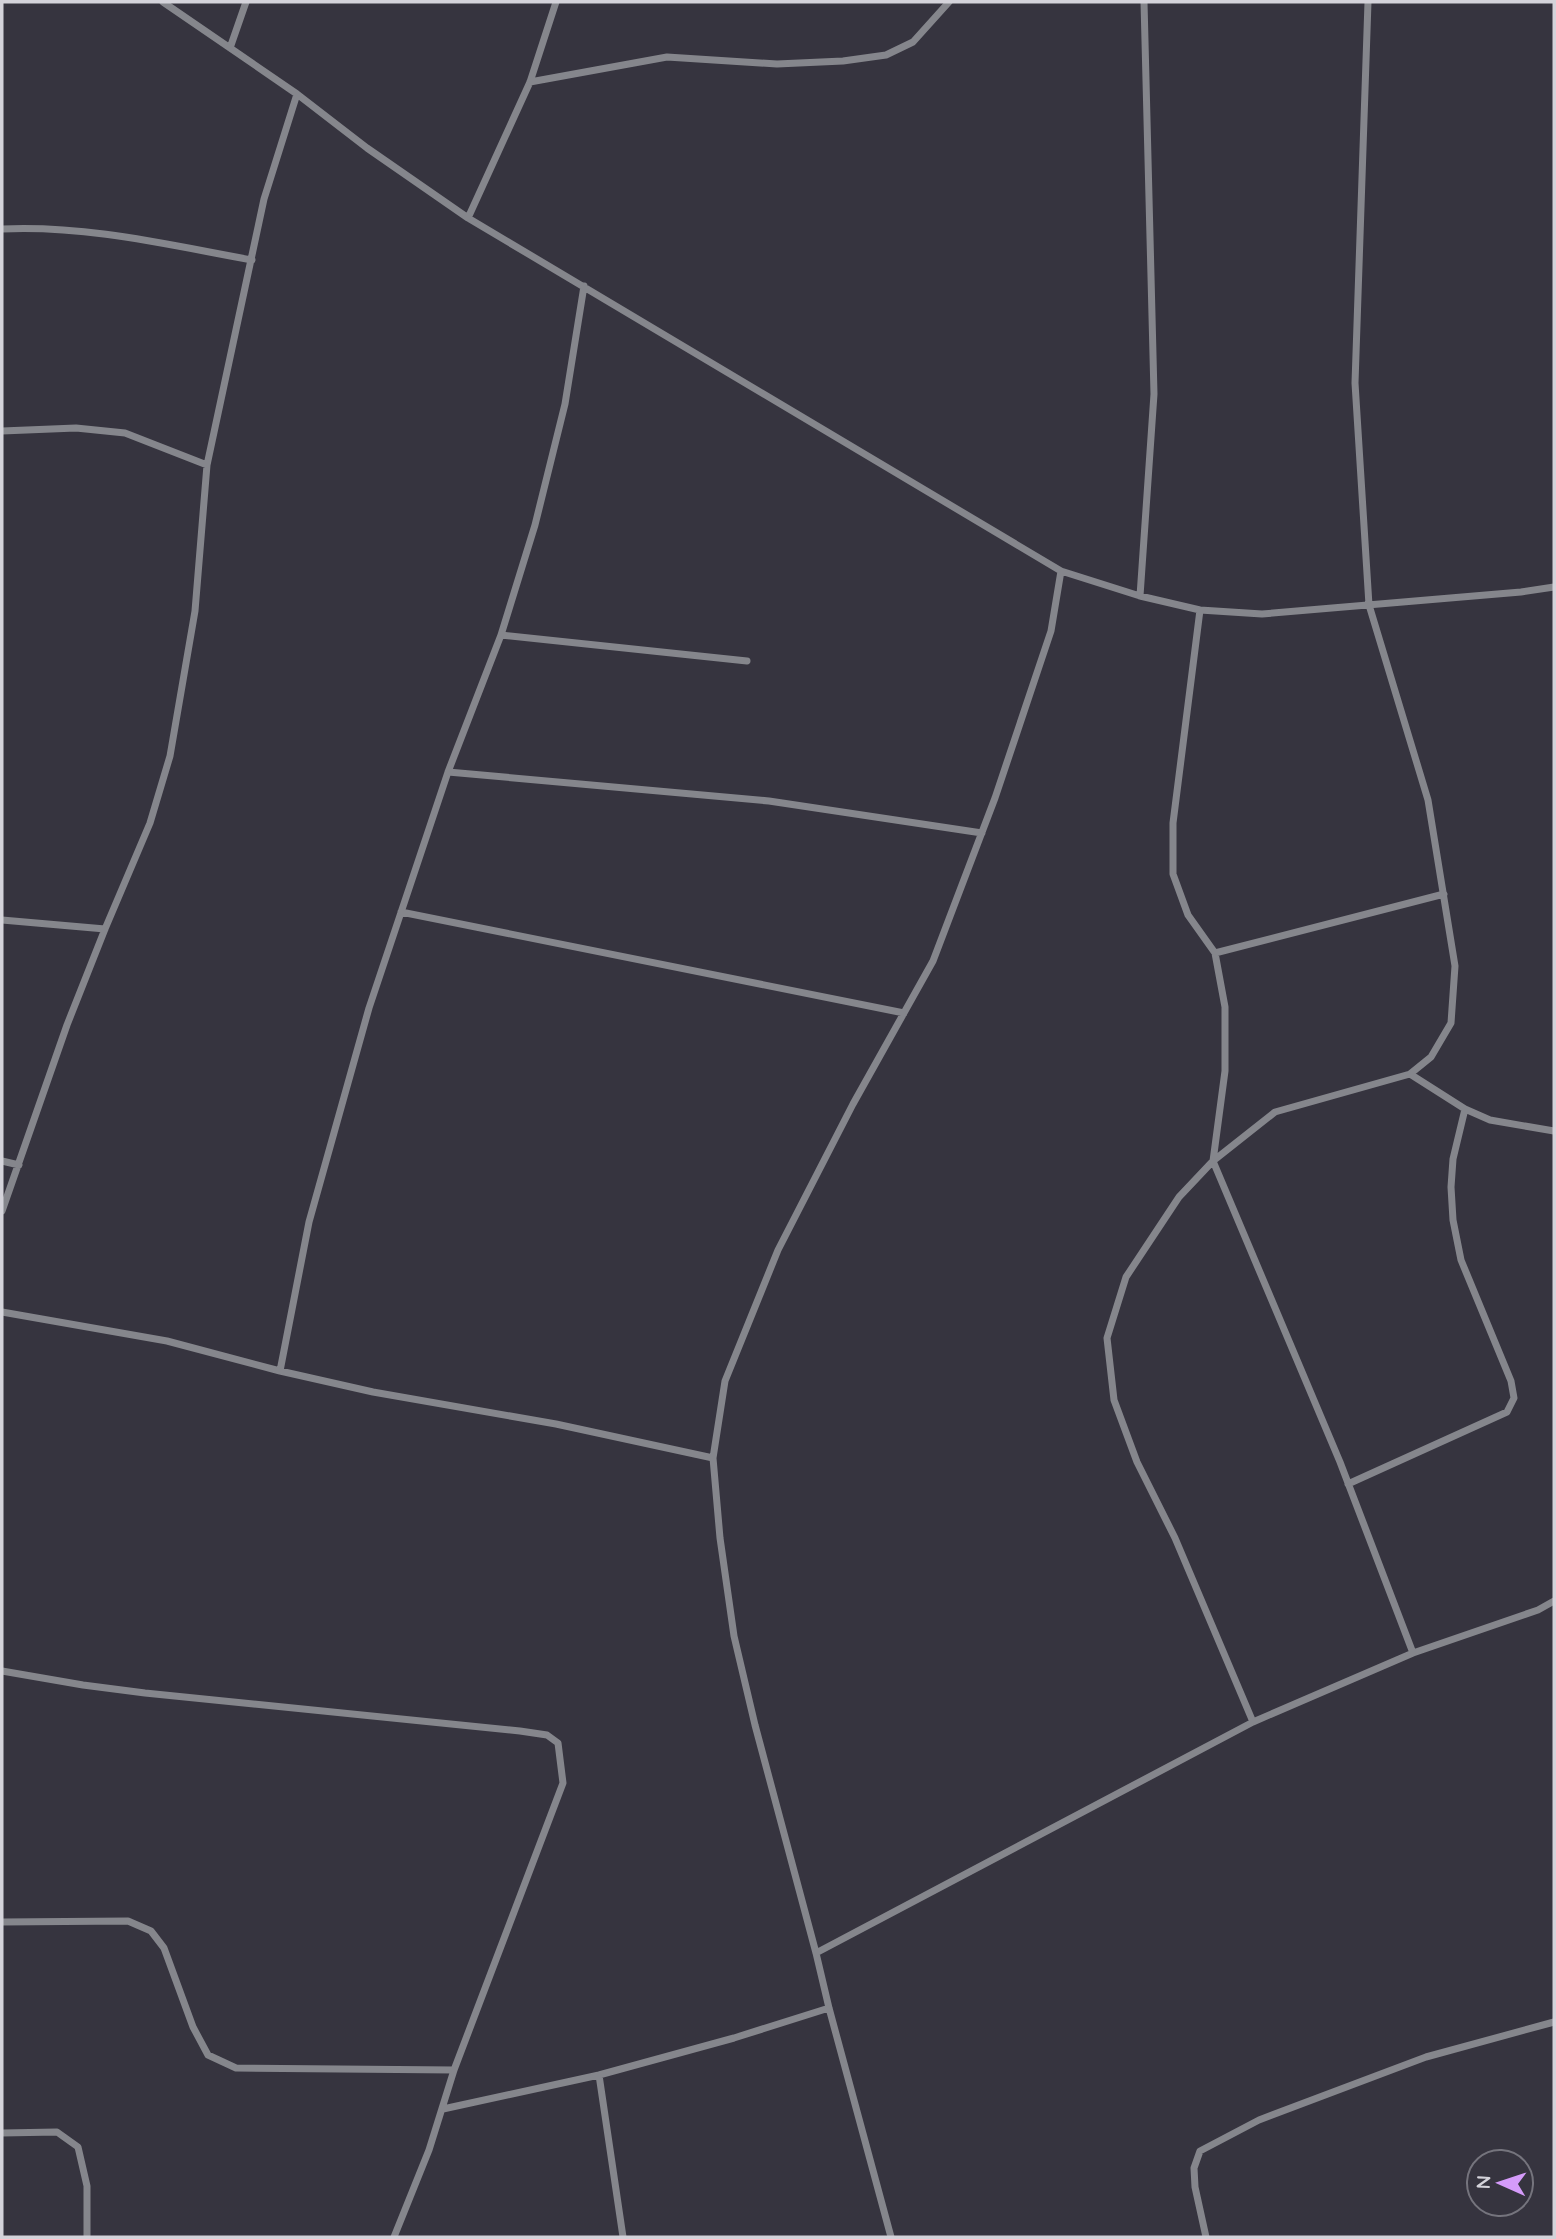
<svg xmlns="http://www.w3.org/2000/svg" width="1556" height="2239" font-family="Quicksand,sans-serif">
  <style>
    .lines { fill: none; stroke-linecap: round; stroke-linejoin: round }
    .minor { stroke: #85868c; stroke-width: 7 }
  </style>
  <rect width="100%" height="100%" fill="#36343f"/>
  <g class="lines">
    <path class="minor" d="M163,2L297,94L367,148L468,218L1061,571L1140,596L1200,610L1262,614L1521,592L1554,587
      M230,48L246,2
      M530,82L667,57L777,64L843,61L886,55L913,42L949,2
      M468,218L530,82L556,2
      M2,229C86,225 169,245 252,260
      M2,431L76,428L125,433L207,465
      M1140,596L1154,394L1144,2
      M1200,610L1173,823V874L1188,915L1215,953L1225,1007V1071L1213,1161L1340,1462L1413,1653
      M501,635L747,661
      M448,772L769,801L982,833
      M401,912L904,1013
      M2,920L105,929
      M1215,953L1444,894
      M1410,1074L1465,1109L1490,1120L1554,1131
      M2,1161L19,1165
      M2,1211L67,1025L105,929L150,823L170,756L195,611L207,465L264,199L297,94
      M2,1312L167,1341L280,1371L373,1392L556,1424L713,1458
      M280,1371L309,1222L369,1008L448,772L501,635L535,525L565,404L584,286
      M1348,1484L1507,1412L1514,1398L1511,1381L1461,1260L1453,1220L1451,1187L1453,1159L1465,1109
      M2,1671L83,1685L145,1693L520,1731L547,1735L558,1743L563,1783L454,2070L429,2150L394,2237
      M1253,1722L1175,1538L1137,1462L1114,1400L1107,1338L1126,1277L1179,1197L1213,1161L1275,1112L1410,1074L1431,1057L1451,1023L1455,966L1428,800L1369,605L1355,383L1368,2
      M2,1922L128,1921L151,1931L164,1948L193,2027L208,2055L236,2068L454,2070
      M816,1953L1253,1722L1413,1653L1538,1610L1554,1601
      M599,2075L623,2237
      M443,2109L599,2075L734,2038L829,2008
      M2,2133L57,2132L78,2147L87,2186V2237
      M891,2237L829,2008L816,1953L755,1725L734,1636L720,1538L713,1458L725,1381L778,1250L853,1104L933,961L995,798L1051,631L1061,571
      M1206,2237L1195,2187L1194,2168L1200,2151L1259,2120L1426,2057L1554,2022"/>
  </g>
  <rect width="1556" height="2239" fill="none" stroke="#d4d3da" stroke-width="7"/>
  <g transform="translate(1500 2183) rotate(273)"><circle r="33" fill="#36343f" stroke="#75747d" stroke-width="2"/>
  <path d="M0-5L12 26L0 18L-12 26Z" fill="#d59bfa"/>
  <text y="-10" font-size="19" font-weight="bold" text-anchor="middle" fill="#d4d3da">N</text>
  </g>
</svg>
